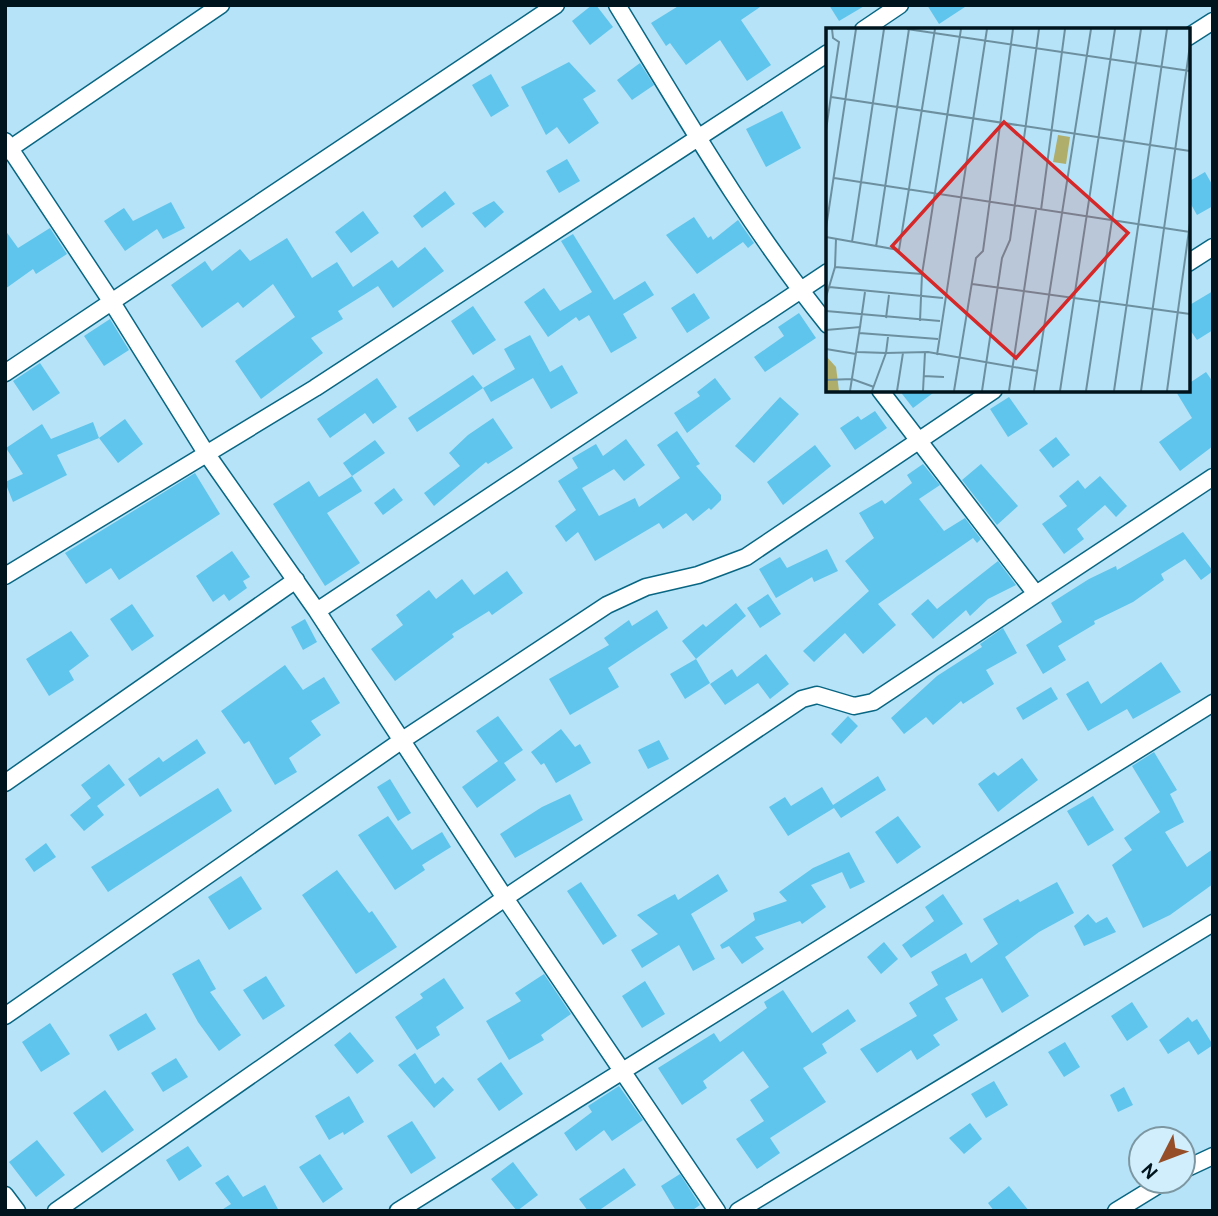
<svg xmlns="http://www.w3.org/2000/svg" width="1218" height="1216" font-family="Cabin,sans-serif">
  <style>
    .building { fill: #5fc5ec }
    .lines { fill: none; stroke-linecap: round; stroke-linejoin: round }
    .street-casing { stroke: #086683; stroke-width: 19 }
    .street { stroke: #fff; stroke-width: 16 }
    .inset-road { fill: none; stroke: #6d90a0; stroke-width: 2 }
    .view { fill: #d62828; fill-opacity: 0.15; stroke: #d62828; stroke-width: 3.5 }
    .inset-edge { fill: none; stroke: #00141d; stroke-width: 3.5 }
  </style>
  <rect width="100%" height="100%" fill="#b6e3f7"/>
  <path class="building" d="M592,5H596L613,27L590,45L572,21Z
    M680,5H763L741,20L771,65L747,81L720,40L686,65L670,43L666,46L651,23Z
    M829,5H866L839,21Z
    M927,5H968L939,24Z
    M569,62L596,91L583,99L599,123L569,144L557,127L546,135L521,87Z
    M640,63L654,85L632,100L617,80Z
    M491,74L509,106L491,117L472,85Z
    M782,111L801,148L766,167L746,129Z
    M567,159L580,181L559,193L546,171Z
    M1205,172L1213,186V206L1197,215L1188,199V182Z
    M445,191L455,204L422,228L413,216Z
    M494,201L504,212L485,228L472,213Z
    M171,202L185,228L163,239L157,229L125,251L104,221L124,208L133,221Z
    M363,211L379,233L351,253L335,232Z
    M694,217L708,238L711,236L713,240L738,220L754,243L748,248L743,242L697,274L666,235Z
    M50,228L67,254L36,274L33,269L5,289V230L18,248Z
    M573,234L614,300L645,281L654,295L623,314L637,338L611,353L589,315L579,321L576,317L548,337L524,302L544,288L560,311L592,292L561,241Z
    M287,238L312,278L337,262L353,287L392,260L398,268L425,247L444,271L393,308L378,286L338,311L343,319L311,338L323,353L261,399L235,361L295,317L273,284L243,308L238,302L202,328L171,285L205,261L212,271L240,249L250,261Z
    M1213,291V330L1197,340L1188,327V306Z
    M694,293L710,318L687,333L671,308Z
    M473,306L496,340L473,355L451,321Z
    M799,313L816,338L765,372L754,357L784,336L778,327Z
    M110,319L129,350L104,366L84,336Z
    M530,335L550,372L562,365L578,393L551,409L533,378L491,402L483,388L515,369L504,349Z
    M40,363L60,393L33,411L13,381Z
    M1206,372L1213,382V446L1180,471L1159,442L1192,418L1175,390H1188V384Z
    M473,375L483,388L417,432L408,418Z
    M377,378L397,407L373,424L365,413L330,438L317,419Z
    M715,378L731,399L687,433L674,413L700,396L697,392Z
    M899,390H937L913,408Z
    M780,397L799,414L754,463L735,446Z
    M1009,397L1028,424L1008,437L990,409Z
    M875,411L887,428L855,450L840,428L858,416L861,420Z
    M493,418L513,448L488,464L486,462L434,506L424,493L460,466L449,453L468,435Z
    M125,419L143,444L118,463L99,438Z
    M93,422L99,438L57,455L67,475L13,502L5,482L23,474L6,448L42,424L51,439Z
    M677,431L700,464L696,466L721,495V500L711,510L709,508L693,521L686,513L663,529L659,523L595,561L578,532L566,542L555,526L576,510L558,481L578,468L572,458L596,444L603,456L626,439L645,465L624,481L614,469L582,488L599,516L635,498L639,507L680,478L657,445Z
    M1056,437L1070,455L1053,468L1039,450Z
    M375,440L385,453L352,476L343,463Z
    M815,445L831,466L783,505L767,482Z
    M923,464L940,485L919,499L944,531L965,518L981,539L977,543L973,538L878,604L896,625L863,654L845,633L814,662L803,651L869,591L845,561L874,538L859,513L882,500L885,504L912,483L907,475Z
    M981,464L1018,506L997,525L962,480Z
    M195,473L220,514L119,580L111,568L86,584L65,553Z
    M352,476L362,491L327,513L360,563L325,586L273,504L309,481L319,497Z
    M1100,476L1127,506L1116,517L1105,505L1077,529L1084,539L1064,554L1042,524L1067,506L1059,496L1078,480L1085,489Z
    M394,488L403,500L383,515L374,503Z
    M1183,532L1213,571L1201,580L1185,559L1161,574L1164,580L1133,602L1094,621L1095,624L1058,646L1066,660L1043,674L1026,645L1062,622L1051,603L1089,579L1116,566L1117,570Z
    M827,549L838,571L814,582L812,577L776,598L759,569L780,557L787,568Z
    M232,551L250,577L243,581L247,588L229,601L224,594L213,602L196,576Z
    M998,561L1016,585L988,599L970,616L966,610L933,639L911,614L928,599L937,609Z
    M507,571L523,593L492,615L489,611L452,634L454,637L395,681L371,649L403,625L396,615L429,590L436,599L462,579L474,595Z
    M768,594L781,614L760,628L747,608Z
    M736,603L746,616L696,659L682,641L703,624L706,627Z
    M132,604L154,636L132,651L110,619Z
    M657,610L668,628L608,668L619,687L570,715L549,679L609,645L604,638L629,620L632,626Z
    M305,619L317,642L303,650L291,627Z
    M1003,628L1017,653L986,670L994,684L963,704L961,701L933,725L926,717L904,734L891,718L937,676L982,647L980,644Z
    M71,631L89,656L69,671L74,680L49,696L26,659Z
    M766,654L789,684L770,699L758,683L725,705L710,684L732,669L737,677Z
    M696,659L710,683L685,699L670,674Z
    M1161,662L1181,692L1133,719L1127,709L1088,731L1066,694L1088,681L1101,704Z
    M285,665L303,690L324,677L340,703L311,721L321,735L289,758L297,772L275,785L249,741L244,744L221,711Z
    M1051,687L1058,699L1023,720L1016,708Z
    M498,716L523,750L504,763L516,780L477,808L462,787L498,761L476,731Z
    M848,716L858,726L841,744L831,734Z
    M561,729L575,747L580,744L591,763L556,783L544,763L541,765L531,752Z
    M197,739L206,753L140,797L128,779L159,757L163,762Z
    M659,740L669,759L648,769L638,750Z
    M1154,752L1177,790L1170,794L1184,822L1165,832L1187,867L1213,849V884L1170,915L1143,928L1112,865L1132,850L1124,838L1160,812L1132,766Z
    M1022,758L1038,780L998,812L978,784L994,772L998,776Z
    M109,764L125,785L97,806L81,785Z
    M878,776L886,790L841,818L834,808L788,836L769,807L785,797L791,806L822,787L833,805Z
    M390,779L411,813L398,821L377,787Z
    M218,788L232,811L108,892L91,867Z
    M570,794L583,820L515,858L500,834L542,807Z
    M1093,796L1114,830L1088,846L1067,811Z
    M91,798L104,815L84,831L70,815Z
    M388,816L412,850L442,832L451,847L422,865L425,870L395,890L358,835Z
    M898,816L921,847L897,864L875,832Z
    M46,843L56,857L34,872L25,859Z
    M849,852L865,882L850,889L842,872L811,885L826,907L802,924L800,921L755,937L764,949L742,964L729,946L722,949L720,945L755,920L753,913L787,901L779,892L813,868Z
    M337,870L369,913L372,911L397,947L356,974L302,895Z
    M718,874L728,891L691,914L715,959L693,971L679,945L642,968L631,950L658,934L637,915L675,894L678,900Z
    M241,876L262,909L229,930L208,897Z
    M581,882L617,936L603,945L567,891Z
    M1057,882L1074,913L1039,932L1005,957L1029,996L1002,1013L982,978L945,998L958,1020L933,1035L940,1045L917,1060L911,1050L877,1073L860,1049L917,1016L909,1003L938,985L931,972L966,953L971,963L998,944L983,919L1018,899L1020,902Z
    M943,894L963,924L911,958L902,945L934,921L925,907Z
    M1088,914L1096,923L1107,917L1116,932L1084,946L1074,926Z
    M884,942L898,959L881,974L867,957Z
    M199,959L216,989L210,992L241,1035L219,1051L198,1022L172,974Z
    M544,974L571,1014L541,1035L544,1040L509,1060L486,1021L521,1001L515,993Z
    M266,976L285,1006L263,1020L243,990Z
    M444,978L464,1008L436,1027L440,1035L417,1050L395,1017L423,998L420,994Z
    M645,981L665,1014L642,1028L622,996Z
    M783,990L812,1033L848,1009L856,1021L822,1044L827,1053L803,1068L826,1102L770,1138L780,1153L757,1169L736,1139L764,1121L750,1100L769,1087L743,1051L703,1081L707,1088L682,1105L658,1068L714,1033L720,1042L767,1008L764,1002Z
    M1132,1002L1148,1027L1127,1041L1111,1016Z
    M146,1013L156,1029L118,1051L109,1035Z
    M1188,1017L1192,1022L1197,1019L1213,1045L1198,1055L1189,1041L1168,1054L1159,1040Z
    M50,1023L70,1054L41,1072L22,1042Z
    M350,1032L374,1061L357,1074L334,1045Z
    M1065,1042L1080,1067L1064,1077L1048,1052Z
    M415,1053L435,1084L443,1077L454,1090L434,1108L398,1065Z
    M176,1058L188,1077L163,1092L151,1073Z
    M501,1062L523,1094L499,1111L477,1079Z
    M994,1081L1008,1105L986,1118L971,1094Z
    M619,1086L643,1120L612,1141L604,1130L576,1151L564,1133L592,1112L588,1106Z
    M1124,1087L1133,1105L1118,1112L1110,1095Z
    M105,1090L134,1130L102,1153L73,1113Z
    M349,1096L364,1122L344,1135L343,1132L329,1140L315,1116Z
    M412,1121L436,1158L411,1174L387,1136Z
    M970,1123L982,1139L964,1154L949,1138Z
    M37,1140L65,1175L36,1197L9,1162Z
    M188,1146L202,1166L179,1181L166,1160Z
    M320,1154L343,1189L323,1203L299,1167Z
    M513,1162L538,1195L517,1211L491,1179Z
    M624,1168L636,1185L598,1211H588L579,1199Z
    M680,1174L700,1205L691,1211H676L661,1186Z
    M228,1175L243,1197L265,1185L279,1211H220L231,1204L215,1183Z
    M1009,1186L1029,1211H994L988,1203Z"/>
  <g class="lines">
    <g class="street-casing">
      <path id="street" d="M617,5C683,113 748,226 828,325
        M863,30L900,5
        M1188,37L1213,21
        M5,141L113,304L206,453L317,611L505,898L717,1211
        M5,152L221,5
        M1188,263L1213,247
        M5,373L556,5
        M880,390L1036,594
        M5,576L315,388L828,53
        M317,611L828,272
        M5,783L296,580
        M5,1016L401,741L607,605L646,587L698,575L746,557L994,390
        M1183,1170L1213,1156
        M5,1195L17,1211
        M56,1211L505,898L802,699L817,695L854,706L873,702L1213,477
        M398,1211L1213,703
        M738,1211L1213,923
        M1116,1211L1165,1181"/>
    </g>
    <use href="#street" class="street"/>
  </g>
  <g transform="translate(826 28)">
    <rect width="364" height="364" fill="#b6e3f7"/>
    <path d="M232,107L244,109L240,136L227,134ZM0,328L10,339L13,363H0Z" fill="#b0ae6b"/>
    <path class="inset-road" d="M81,1L364,43M5,69L364,123M0,102L13,14L7,10L6,1M8,150L364,204M215,182L239,1M0,200L30,1M0,209L73,222L109,1M26,214L58,1M50,219L83,1M9,239L96,246M146,256L364,286M3,259L117,270M0,269L9,239L10,211M0,283L114,293M60,290L63,267M94,293L96,246L135,1M34,299L39,264M0,302L34,299L24,363M33,305L112,311M62,309L60,325L102,324L211,343M0,321L30,326M31,324L60,325L46,363M111,327L161,1M97,348L118,349M0,352L26,351L48,359M71,363L77,325M97,363L99,324M128,363L150,230L157,223L187,1M156,363L176,230L184,212L213,1M183,363L210,182M208,363L265,1M234,363L289,1M260,363L315,1M288,363L341,1M315,363L364,17M341,363L364,195"/>
    <path class="view" d="M178,94L302,205L190,330L66,218Z"/>
    <rect width="364" height="364" class="inset-edge"/>
  </g>
  <rect width="1218" height="1216" fill="none" stroke="#00141d" stroke-width="14"/>
  <g transform="translate(1162 1160) rotate(228)"><circle r="33" fill="#d0eefb" stroke="#7d97a2" stroke-width="2"/>
  <path d="M0-5L12 26L0 18L-12 26Z" fill="#954e28"/>
  <text y="-10" font-size="19" font-weight="bold" text-anchor="middle" fill="#00141d">N</text>
  </g>
</svg>
